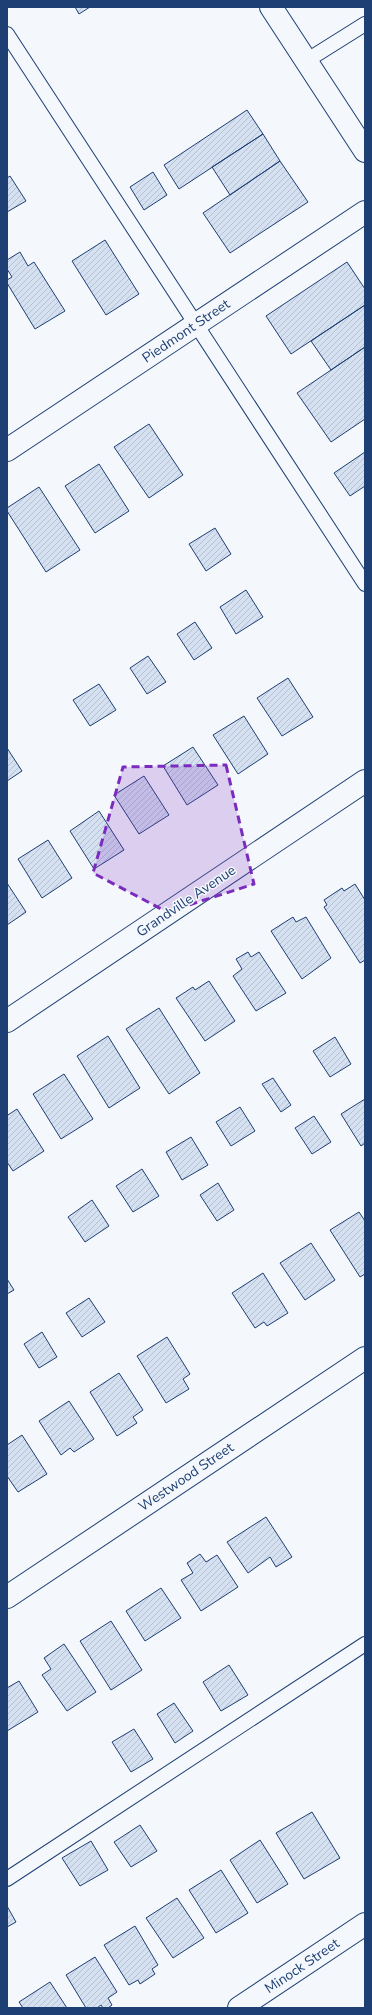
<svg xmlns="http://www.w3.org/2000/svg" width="372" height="2015" font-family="'Nunito Sans',sans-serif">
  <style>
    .building { fill: url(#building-hatch); stroke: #1d3f73 }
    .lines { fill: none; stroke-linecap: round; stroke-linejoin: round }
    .service-casing { stroke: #1d3f73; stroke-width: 16 }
    .minor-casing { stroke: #1d3f73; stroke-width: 24 }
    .secondary-casing { stroke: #1d3f73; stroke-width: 24 }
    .service { stroke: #f4f7fb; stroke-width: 14 }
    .minor { stroke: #f4f7fb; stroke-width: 22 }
    .secondary { stroke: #f4f7fb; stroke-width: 22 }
    .marked { fill: #7b2cbf; fill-opacity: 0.2; stroke: #7b2cbf; stroke-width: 3; stroke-dasharray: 8 5; stroke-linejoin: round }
    .labels { text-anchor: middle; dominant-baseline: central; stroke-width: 3; stroke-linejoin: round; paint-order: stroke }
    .street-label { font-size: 14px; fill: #1d3f73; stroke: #f4f7fb }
  </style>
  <defs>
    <pattern id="building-hatch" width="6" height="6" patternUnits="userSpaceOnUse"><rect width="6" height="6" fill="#d5e0f0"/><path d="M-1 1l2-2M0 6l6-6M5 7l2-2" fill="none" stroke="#b6c1d1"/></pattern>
  </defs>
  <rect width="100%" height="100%" fill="#f4f7fb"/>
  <path class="building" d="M75,7H90L79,14Z
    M247,110L263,134L179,189L164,165Z
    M263,134L280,161L230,195L212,167Z
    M280,161L308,202L230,253L203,213Z
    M153,172L167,195L144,210L130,187Z
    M10,176L26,201L7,212V178Z
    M105,240L139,294L106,315L72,261Z
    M20,252L28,266L34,262L65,311L35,329L7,283V280L12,277L7,269V260Z
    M347,262L365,289V305L291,354L266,316Z
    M365,305V347L331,370L311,341Z
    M365,347V419L331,442L297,393Z
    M149,424L183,475L149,498L114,447Z
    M365,452V486L350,496L334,473Z
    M99,464L129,511L95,533L65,486Z
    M39,487L80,550L46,572L7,511V508Z
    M215,528L231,554L206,571L189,544Z
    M246,590L263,617L236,634L220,607Z
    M195,622L212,648L194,660L177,634Z
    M148,656L166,682L147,694L130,668Z
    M288,678L313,717L282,736L257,698Z
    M99,684L116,710L90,726L73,700Z
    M244,716L268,754L238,774L213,735Z
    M193,747L218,785L187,805L163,766Z
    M7,748L22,771L7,781Z
    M144,776L169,815L139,834L114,795Z
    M99,811L124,850L94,869L70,831Z
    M48,840L72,878L42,898L18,859Z
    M7,883L26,912L7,925Z
    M355,884L365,900V960L360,963L324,907L327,905L324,900L342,888L344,891Z
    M293,917L296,922L306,917L331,958L302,979L271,931Z
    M248,952L251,957L259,952L286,993L256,1011L233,976L242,969L236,959Z
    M209,981L235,1021L205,1041L176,998L193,987L195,990Z
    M159,1008L200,1073L169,1094L126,1029Z
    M108,1036L140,1088L109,1108L77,1056Z
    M335,1037L351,1064L330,1077L313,1051Z
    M64,1074L93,1119L61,1139L33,1094Z
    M273,1078L291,1105L281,1112L262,1084Z
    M365,1099V1143L361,1146L341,1114Z
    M240,1107L255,1131L231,1146L216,1122Z
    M17,1109L44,1151L13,1171L7,1162V1113L8,1115Z
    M314,1116L331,1142L312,1154L295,1128Z
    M191,1137L208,1165L182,1180L166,1152Z
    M142,1169L159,1196L133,1212L116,1186Z
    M218,1183L234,1210L217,1221L200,1195Z
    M92,1200L109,1226L85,1242L68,1217Z
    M359,1212L365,1221V1274L360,1277L330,1230Z
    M311,1243L335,1280L305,1300L280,1263Z
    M263,1273L288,1313L267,1326L264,1322L255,1328L232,1293Z
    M7,1279L14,1290L7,1294Z
    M89,1298L105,1322L82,1337L66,1313Z
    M42,1332L57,1357L39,1368L24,1344Z
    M167,1337L190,1374L183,1379L189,1389L166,1403L137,1356Z
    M119,1373L143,1410L133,1417L137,1423L117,1436L90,1392Z
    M69,1401L94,1439L74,1452L70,1448L61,1455L39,1421Z
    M22,1435L47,1474L18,1492L7,1476V1445Z
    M266,1517L292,1557L276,1567L270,1557L248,1573L227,1542Z
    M200,1554L206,1562L217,1555L238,1587L201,1611L181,1580L193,1573L187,1563Z
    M161,1588L181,1618L145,1641L126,1611Z
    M111,1621L142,1670L111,1690L80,1641Z
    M64,1644L96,1692L67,1711L42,1675L51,1669L44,1658Z
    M229,1665L248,1695L221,1711L203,1682Z
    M19,1681L38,1712L7,1731V1688Z
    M174,1703L193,1731L175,1743L157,1714Z
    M134,1729L153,1759L131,1772L112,1742Z
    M312,1812L340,1858L304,1879L276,1833Z
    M140,1825L157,1851L131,1867L114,1842Z
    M260,1840L288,1884L257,1903L230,1860Z
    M91,1841L108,1870L80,1886L62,1858Z
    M221,1870L248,1913L216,1933L189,1890Z
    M177,1898L204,1938L173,1958L146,1918Z
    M7,1906L16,1922L7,1927Z
    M135,1926L158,1965L152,1969L155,1974L140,1984L138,1980L129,1985L104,1945Z
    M95,1957L117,1992L108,1998L112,2005L108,2008H103L101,2005L97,2008H86L66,1975Z
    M50,1982L67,2008H23L19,2002Z"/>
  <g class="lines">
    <g class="service-casing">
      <path id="service" d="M7,34L365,584
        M306,61L365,24
        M7,1879L365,1644"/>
    </g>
    <g class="minor-casing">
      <path id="minor" d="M7,450L365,212
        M7,1021L365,781
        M7,1597L365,1358
        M239,2008L365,1924"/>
    </g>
    <g class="secondary-casing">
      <path id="secondary" d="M271,7L365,151"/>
    </g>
    <use href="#service" class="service"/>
    <use href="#minor" class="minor"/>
    <use href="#secondary" class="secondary"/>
  </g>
  <path class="marked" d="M226,765L254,884L167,912L93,873L123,767Z"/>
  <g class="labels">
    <g class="street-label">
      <text transform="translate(186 331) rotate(-34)">Piedmont Street</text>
      <text transform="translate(186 901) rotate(-34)">Grandville Avenue</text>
      <text transform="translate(186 1477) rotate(-34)">Westwood Street</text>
      <text transform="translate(302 1966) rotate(-34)">Minock Street</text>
    </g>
  </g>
  <rect width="372" height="2015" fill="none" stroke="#1d3f73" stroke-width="16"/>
</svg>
